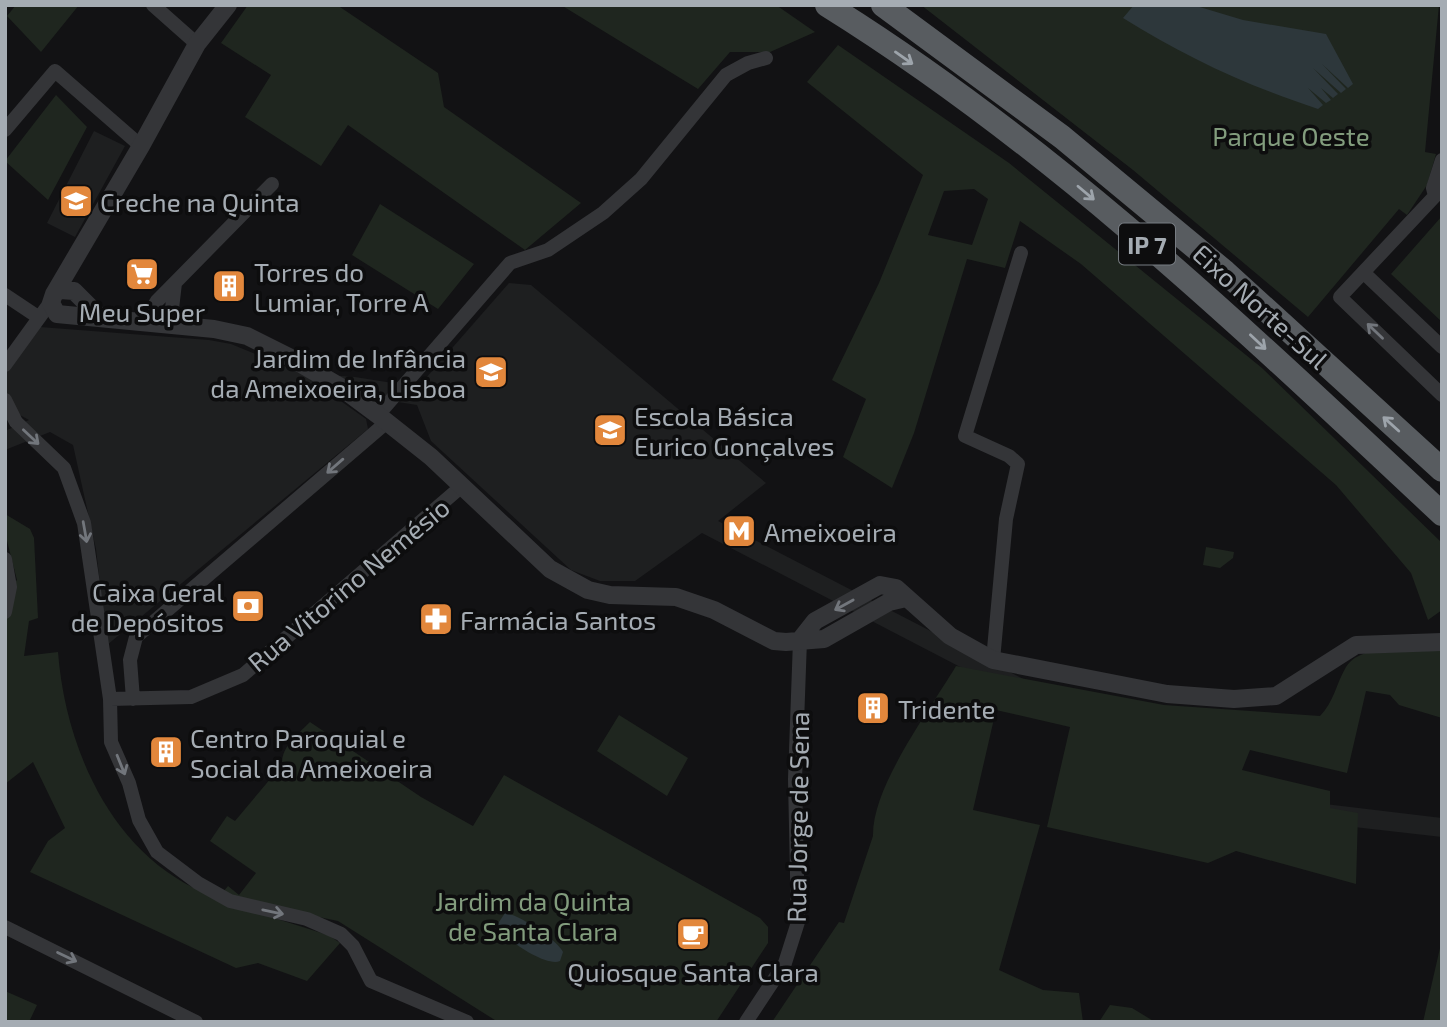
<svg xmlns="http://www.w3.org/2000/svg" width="1447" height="1027" font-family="'Exo 2',sans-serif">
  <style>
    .built { fill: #1e1f20 }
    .green { fill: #1f261f; fill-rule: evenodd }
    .water { fill: #2d373b }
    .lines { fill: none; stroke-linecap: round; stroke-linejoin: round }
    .minor { stroke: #343538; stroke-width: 14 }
    .tertiary { stroke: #343538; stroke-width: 18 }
    .trunk { stroke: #585c60; stroke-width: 24 }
    .oneway { stroke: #9da4ab }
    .oneway2 { stroke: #72767c }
    .labels { text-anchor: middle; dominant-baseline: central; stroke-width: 7; stroke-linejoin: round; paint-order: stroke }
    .shield { fill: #0d0d0e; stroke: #777c82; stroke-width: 2 }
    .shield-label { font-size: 24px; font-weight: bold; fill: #a5acb3 }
    .park-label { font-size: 26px; fill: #829c7d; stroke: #0d0d0e }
    .poi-label { font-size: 26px; fill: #a5acb3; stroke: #0d0d0e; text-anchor: start }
    .street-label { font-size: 26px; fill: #a5acb3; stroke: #0d0d0e }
  </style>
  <rect width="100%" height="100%" fill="#121214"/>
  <path class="built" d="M94,131L125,146L75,237L47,223Z
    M509,283L531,285L766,483L718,521L1147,743L1325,804L1442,818V837L1354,827L1049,713L702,533L635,581H600L571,570L431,441L417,405L353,395L331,394L366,419L368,429L107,645L96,549L73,445L50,432L5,450V431L29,420L20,415L5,392V372L40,327L209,340L231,344L301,373L355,377L418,387Z"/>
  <path class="green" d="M16,5H79L41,52L7,16Z
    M248,5H337L438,73L444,107L581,203L525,250L348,125L321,166L245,117L271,75L221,43Z
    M561,5H776L815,32L770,52H730L698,89Z
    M921,5H1439L1425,152L1436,154L1427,185L1407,215L1399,209L1308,317L1133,170Z
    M838,45L1009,163L1262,368L1442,543V610L1428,620L1411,573L1336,485L1081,264L1020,221L1005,268L967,259L914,433L892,488L843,457L866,399L832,380L879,283L923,175L807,82ZM974,189L988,199L972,245L928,235L944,191Z
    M56,95L87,127L48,200L5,161Z
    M380,204L474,264L438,309L352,255Z
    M1442,216V322L1391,274Z
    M5,514L30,529L34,538L38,618L29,621L24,656L58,652C65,743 107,845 194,888C232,907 288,921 330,936L340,943L307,981L258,963L236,968L30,872L48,841L65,828L33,762L5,784V591L17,580L5,533Z
    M1206,547L1234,552L1233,558L1220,568L1203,565Z
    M1442,650V718L1399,705L1390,695L1366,691L1347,773L1250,750L1242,770L1330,791V808L1358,813L1356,884L1236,851L1208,863L1047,827L1070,727L996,710L973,810L1040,825L999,970L1043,990L1079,993L1083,1022H772L839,922L844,923L873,836C872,786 930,710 956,666L1164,705L1320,716C1334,702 1336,684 1346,667C1362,641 1416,651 1442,650Z
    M619,715L688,758L667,796L597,751Z
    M310,722L421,797L473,826L504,775L760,918L768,927V943L716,1022H498L338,921L262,905L223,892L228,886L239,895L256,873L210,841L227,816L235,821L282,765C281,747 297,735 310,722Z
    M1440,948L1442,1022H1423Z
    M5,991L37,1005L29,1022H5Z
    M1110,1005L1132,1008L1155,1022H1099Z"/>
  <path class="water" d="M1134,5H1193L1243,20L1326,34L1353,84L1348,88L1322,64L1346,89L1341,93L1313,68L1338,94L1333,98L1321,88L1331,100L1326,103L1308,88L1323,105L1318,109C1248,86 1185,57 1123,18Z
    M505,913C517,913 559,941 563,952L560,961C547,968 502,938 497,925Z"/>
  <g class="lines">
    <path class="minor" d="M153,5L197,44
      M5,130L55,71L141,146
      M1442,160L1433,188L1435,196L1340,297L1442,395
      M1364,273L1442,347
      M5,295L38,317
      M143,324L157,301L272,184
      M170,326L175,283
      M5,365L52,300
      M5,400L16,422L64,468L84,523L110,699L111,742L129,783L139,820L157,852L198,883L230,901L307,919L341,934L353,946L371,981L467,1022
      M378,415L510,263L548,250L603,213L641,179L726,75L748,63L766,58
      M5,559L10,587L5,612
      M993,660L1006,519L1018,464L1009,456L965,436L1021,253
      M110,699L191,697L243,675L462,486
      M133,699L130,660L136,637L387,422
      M5,927L196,1022
      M746,1022L785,963L798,922L795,779L800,640"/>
    <path class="tertiary" d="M228,5L197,44L141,146L54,294L51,303L57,314L214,329L247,336L289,357L339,386L378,415L431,457L550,569L588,590L610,595L676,597L714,610L774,641L786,642L824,639L889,602L906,598
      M54,294L60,290L74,291L101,318
      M800,640L815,621L880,585L896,588L950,636L993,660L1167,694L1234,699L1276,696L1356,645L1442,642"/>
    <path class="trunk" d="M827,5C1055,147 1247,332 1442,514
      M883,5L1062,137L1225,272L1442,470"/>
  </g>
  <defs><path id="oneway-shaft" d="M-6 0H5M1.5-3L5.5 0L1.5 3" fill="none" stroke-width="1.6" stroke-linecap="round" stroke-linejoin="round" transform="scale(1.75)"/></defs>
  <g class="oneway">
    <use href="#oneway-shaft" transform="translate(904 58) rotate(35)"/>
    <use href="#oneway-shaft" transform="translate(1086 193) rotate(40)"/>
    <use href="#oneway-shaft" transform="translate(1258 342) rotate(43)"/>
    <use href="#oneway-shaft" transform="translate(1391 424) rotate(-138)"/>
  </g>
  <g class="oneway2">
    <use href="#oneway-shaft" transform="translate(1375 331) rotate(-136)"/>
    <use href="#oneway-shaft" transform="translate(31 437) rotate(43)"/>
    <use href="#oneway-shaft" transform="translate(335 466) rotate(139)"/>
    <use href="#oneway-shaft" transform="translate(85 532) rotate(80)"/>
    <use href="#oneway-shaft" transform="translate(844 605) rotate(151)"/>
    <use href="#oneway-shaft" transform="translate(121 765) rotate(68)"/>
    <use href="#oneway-shaft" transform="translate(273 912) rotate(12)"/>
    <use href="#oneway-shaft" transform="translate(67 957) rotate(26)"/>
  </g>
  <defs>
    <g id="school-square" transform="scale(1.75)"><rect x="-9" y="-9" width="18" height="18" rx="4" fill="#e2873c" stroke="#0d0d0e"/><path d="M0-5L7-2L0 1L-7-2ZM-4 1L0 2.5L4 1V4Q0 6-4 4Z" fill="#fff"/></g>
    <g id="supermarket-square" transform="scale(1.75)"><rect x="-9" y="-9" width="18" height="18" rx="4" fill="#e2873c" stroke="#0d0d0e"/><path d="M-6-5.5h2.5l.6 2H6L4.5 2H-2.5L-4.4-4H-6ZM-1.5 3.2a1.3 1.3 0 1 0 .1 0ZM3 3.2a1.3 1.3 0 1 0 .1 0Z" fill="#fff"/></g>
    <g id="building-square" transform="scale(1.75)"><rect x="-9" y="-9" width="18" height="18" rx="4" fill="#e2873c" stroke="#0d0d0e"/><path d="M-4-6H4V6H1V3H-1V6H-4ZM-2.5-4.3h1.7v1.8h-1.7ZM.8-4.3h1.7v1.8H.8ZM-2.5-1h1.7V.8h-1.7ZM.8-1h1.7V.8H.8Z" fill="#fff"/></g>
    <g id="metro-square" transform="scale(1.75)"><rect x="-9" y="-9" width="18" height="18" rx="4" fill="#e2873c" stroke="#0d0d0e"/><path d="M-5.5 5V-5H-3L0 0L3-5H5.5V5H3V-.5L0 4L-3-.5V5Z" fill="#fff"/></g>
    <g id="bank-square" transform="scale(1.75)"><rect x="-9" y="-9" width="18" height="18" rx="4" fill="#e2873c" stroke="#0d0d0e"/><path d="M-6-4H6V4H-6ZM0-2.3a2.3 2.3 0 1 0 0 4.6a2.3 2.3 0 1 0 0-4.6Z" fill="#fff"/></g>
    <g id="pharmacy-square" transform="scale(1.75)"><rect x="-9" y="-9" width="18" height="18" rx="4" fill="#e2873c" stroke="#0d0d0e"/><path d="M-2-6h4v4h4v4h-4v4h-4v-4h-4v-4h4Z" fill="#fff"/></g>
    <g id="cafe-square" transform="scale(1.75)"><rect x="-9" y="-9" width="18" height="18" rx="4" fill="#e2873c" stroke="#0d0d0e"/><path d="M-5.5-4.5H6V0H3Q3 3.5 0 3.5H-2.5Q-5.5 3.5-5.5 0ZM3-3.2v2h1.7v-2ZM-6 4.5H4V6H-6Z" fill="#fff"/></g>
  </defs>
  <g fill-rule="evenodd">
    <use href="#school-square" x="76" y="201"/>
    <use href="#supermarket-square" x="142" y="274"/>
    <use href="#building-square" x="229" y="286"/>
    <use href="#school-square" x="491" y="372"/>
    <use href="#school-square" x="610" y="430"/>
    <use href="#metro-square" x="739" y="531"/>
    <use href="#bank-square" x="248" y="606"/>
    <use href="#pharmacy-square" x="436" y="619"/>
    <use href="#building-square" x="873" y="708"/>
    <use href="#building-square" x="166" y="752"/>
    <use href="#cafe-square" x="693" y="934"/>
  </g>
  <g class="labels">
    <rect class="shield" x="1119" y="223.5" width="56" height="41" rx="5"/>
    <g class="shield-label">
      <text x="1147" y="244">IP 7</text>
    </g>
    <g class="park-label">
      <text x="1291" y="135">Parque Oeste</text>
      <text x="533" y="900">Jardim da Quinta<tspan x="533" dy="30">de Santa Clara</tspan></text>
    </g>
    <g class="poi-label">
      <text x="100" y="201">Creche na Quinta</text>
      <text x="254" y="271">Torres do<tspan x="254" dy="30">Lumiar, Torre A</tspan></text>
      <text x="142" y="311" text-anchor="middle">Meu Super</text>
      <text x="466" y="357" text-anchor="end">Jardim de Infância<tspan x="466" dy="30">da Ameixoeira, Lisboa</tspan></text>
      <text x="634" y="415">Escola Básica<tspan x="634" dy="30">Eurico Gonçalves</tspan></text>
      <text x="764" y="531">Ameixoeira</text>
      <text x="224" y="591" text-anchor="end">Caixa Geral<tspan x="224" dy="30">de Depósitos</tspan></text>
      <text x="460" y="619">Farmácia Santos</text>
      <text x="898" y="708">Tridente</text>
      <text x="190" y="737">Centro Paroquial e<tspan x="190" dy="30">Social da Ameixoeira</tspan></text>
      <text x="693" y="971" text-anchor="middle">Quiosque Santa Clara</text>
    </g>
    <g class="street-label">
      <text transform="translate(1261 306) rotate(42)">Eixo Norte-Sul</text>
      <text transform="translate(348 584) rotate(-40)">Rua Vitorino Nemésio</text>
      <text transform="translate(797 817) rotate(-89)">Rua Jorge de Sena</text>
    </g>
  </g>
  <rect width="1447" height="1027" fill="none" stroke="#a5acb3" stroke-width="14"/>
</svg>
